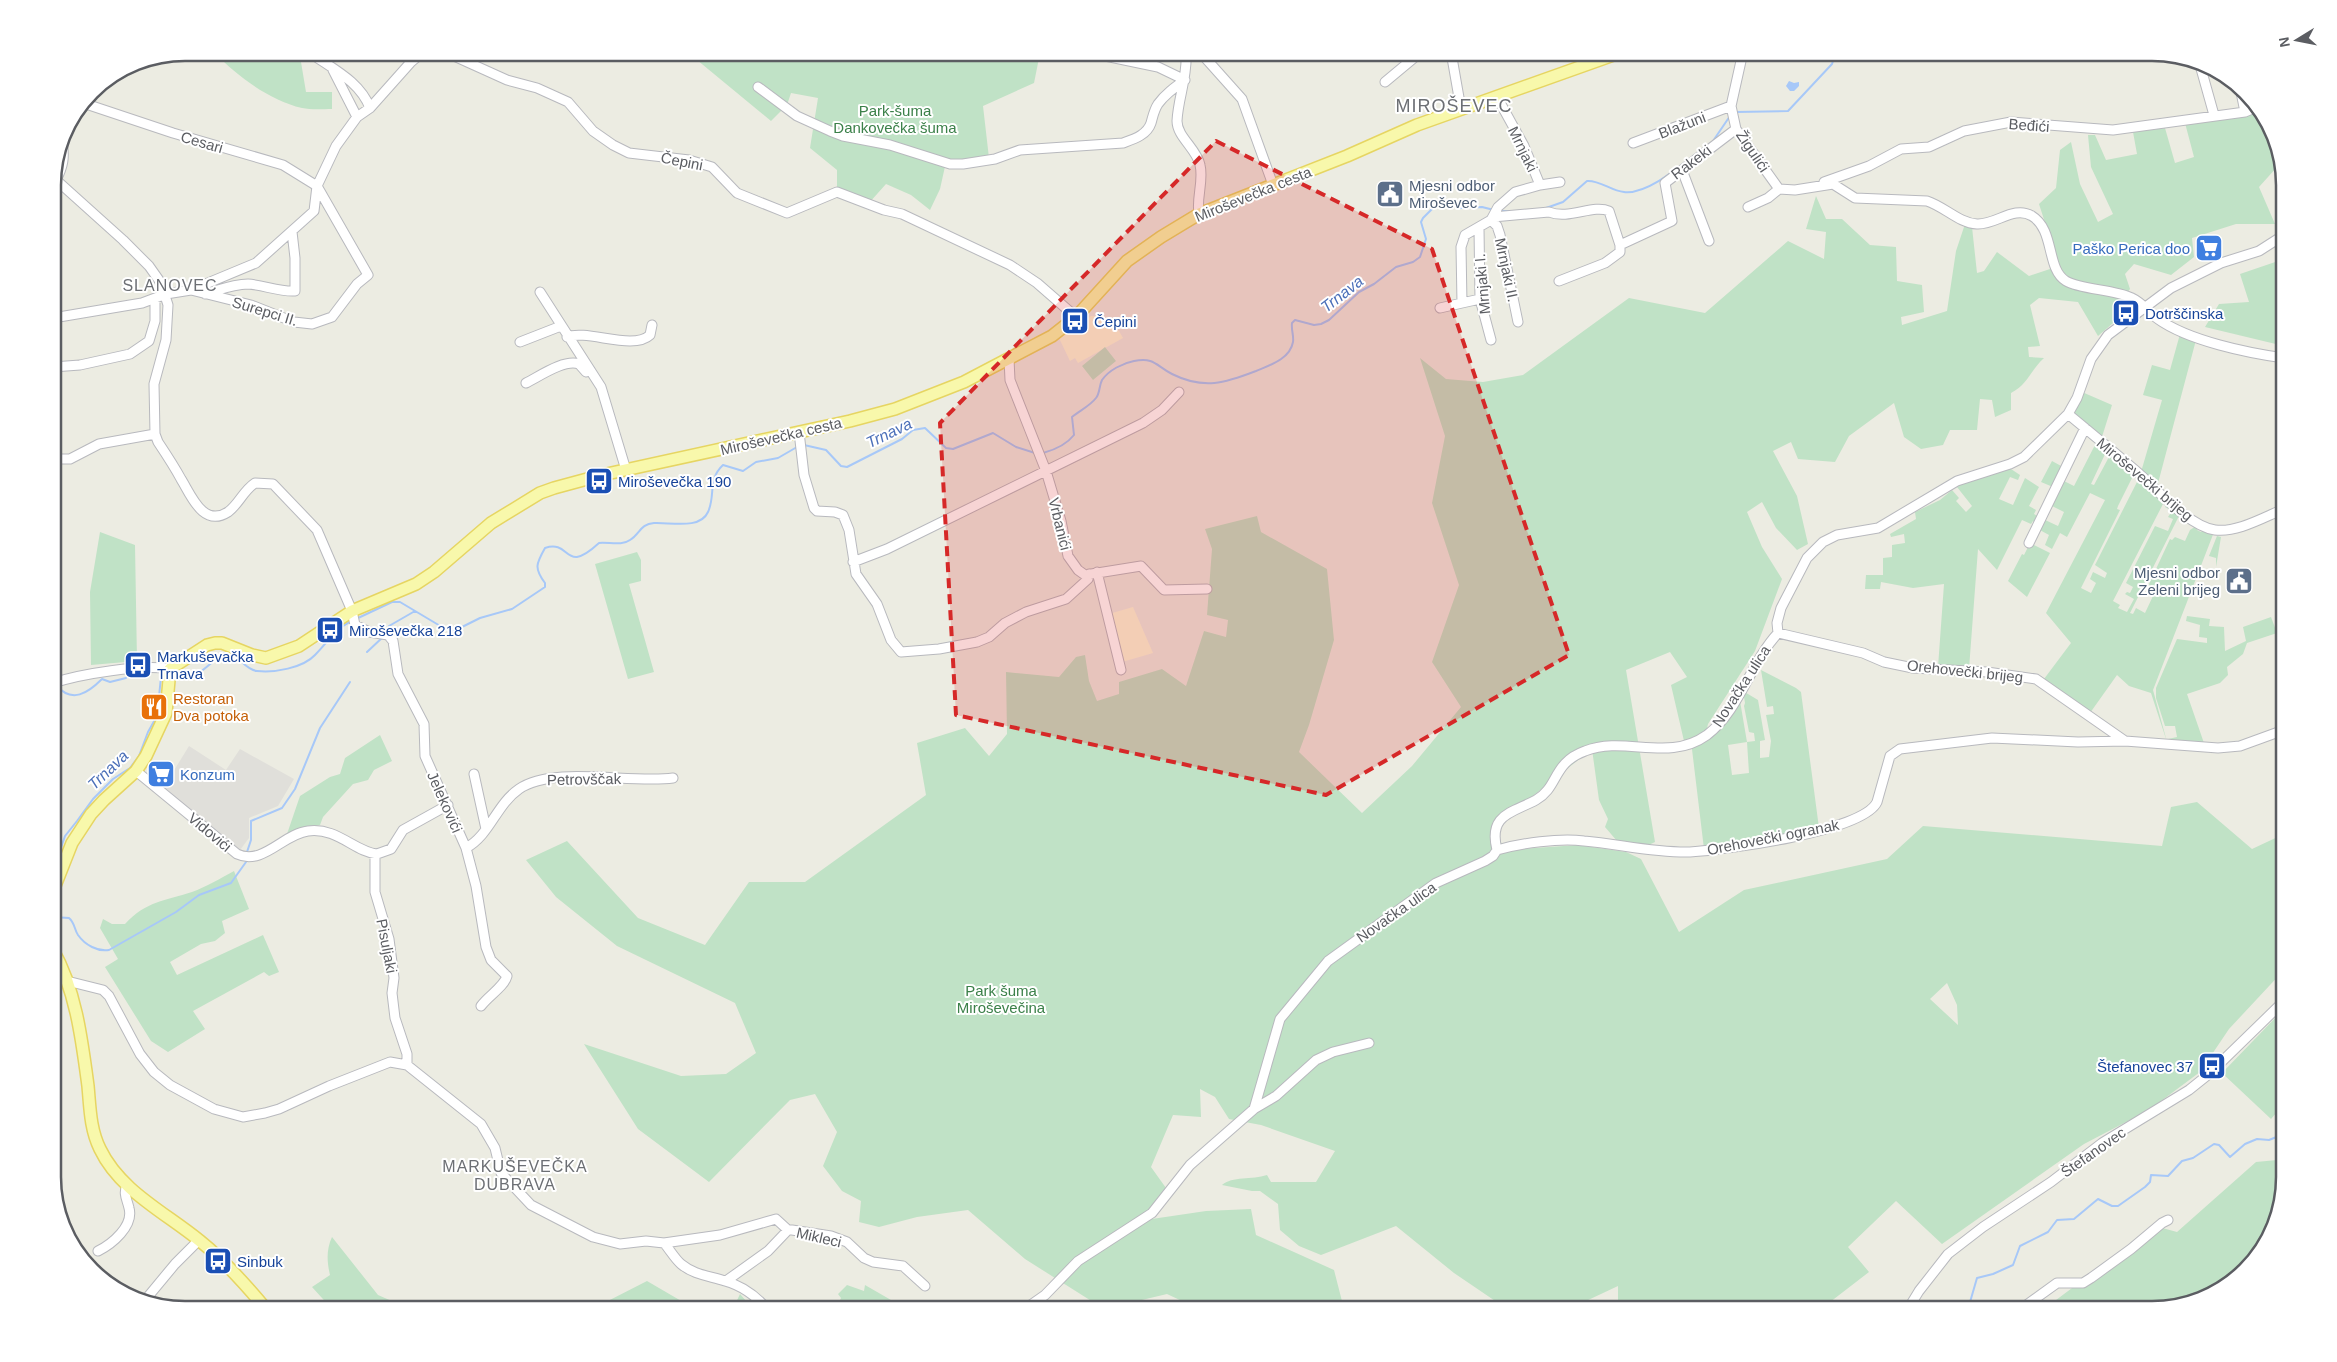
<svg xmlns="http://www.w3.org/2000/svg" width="2337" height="1362" font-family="Helvetica,sans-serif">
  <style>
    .commercial { fill: #fbf8d9 }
    .industrial { fill: #e0dfda }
    .green { fill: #c0e2c6; fill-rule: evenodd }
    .water { fill: #a7c8f8 }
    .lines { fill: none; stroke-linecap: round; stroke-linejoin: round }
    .stream { stroke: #a7c8f8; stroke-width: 2 }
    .minor-casing { stroke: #b8b9be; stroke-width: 11 }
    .major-casing { stroke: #e6d562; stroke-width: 14 }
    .minor { stroke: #fff; stroke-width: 9 }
    .major { stroke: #f8f8ab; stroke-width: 11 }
    .marked { fill: #d62828; fill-opacity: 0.2; stroke: #d62828; stroke-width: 4; stroke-dasharray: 10 6; stroke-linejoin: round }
    .labels { text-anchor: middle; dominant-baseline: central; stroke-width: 4; stroke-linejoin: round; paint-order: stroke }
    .park-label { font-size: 15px; fill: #3b8049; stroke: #fff }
    .street-label { font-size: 15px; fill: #5b5d62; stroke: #fff }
    .service-label { font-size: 15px; fill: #4e5e75; stroke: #fff; text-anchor: start }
    .shop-label { font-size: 15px; fill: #366cbe; stroke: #fff; text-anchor: end }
    .transit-label { font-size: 15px; fill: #164399; stroke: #fff; text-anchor: start }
    .food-label { font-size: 15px; fill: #c56008; stroke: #fff; text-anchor: start }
    .neighbourhood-label { font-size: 16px; letter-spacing: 1px; fill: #6c6f74; stroke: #fff }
    .water-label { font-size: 16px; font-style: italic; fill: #4c70b9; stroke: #fff }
    .quarter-label { font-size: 18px; letter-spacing: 1px; fill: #6c6f74; stroke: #fff }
    .rim { fill: none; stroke: #5b5d62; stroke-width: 2.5 }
  </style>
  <rect width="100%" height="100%" fill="#ecece2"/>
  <path class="commercial" d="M1091,316H1098L1119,331L1123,338L1078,363L1075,358L1070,361L1059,338Z
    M1133,607L1153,653L1122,662L1109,614Z"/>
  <path class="industrial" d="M189,746L226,770L240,749L294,779L278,806L249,818V838L240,850L162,790Z"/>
  <path class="green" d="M215,53H294L301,62L306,92H332V109C323,109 311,110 302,108C269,100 237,76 215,53Z
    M663,53H1040L1034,83L983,106L989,158L946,162L940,189L930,210L911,195L886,184L869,203L837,190V170L810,148L818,98L791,93L787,105L771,121L691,55L663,54Z
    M2259,109L2262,112L2281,168L2277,167L2259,187L2275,224H2236L2192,238L2194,257L2171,275L2134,264L2125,274L2130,289L2114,309L2120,317L2098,336L2078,302L2039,298L2030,305L2040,346L2028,347L2029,357L2044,358C2030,371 2028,384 2011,393V410L1995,417L1992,400L1980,399L1977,430H1950L1943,445L1921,449L1904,437L1894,403L1849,436L1835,462L1798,459L1791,442L1773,451L1797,496L1808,544L1797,550L1776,528L1762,502L1747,512L1762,547L1782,579L1755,651L1708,724L1705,737L1740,701L1747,742L1755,741L1754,733L1749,732L1744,706L1745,703L1743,691L1758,700L1765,740L1760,741V758L1769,757L1771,741L1766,715L1774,714L1773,706L1767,707L1761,670L1796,688L1801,692L1819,828L1776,837V832H1772V838L1704,849L1691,741H1684L1671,685L1687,677L1670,652L1626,670L1655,842L1638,850L1617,841L1605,827L1608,819L1599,800L1592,749L1495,826L1504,850L1578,845L1626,852L1641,859L1679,932L1744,890L1887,859L1923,826L2162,846L2171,807L2197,802L2252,849L2284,834V920L2282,922L2284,928V970L2229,1029L2200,1072L2149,1110L2084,1144L1942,1244L1896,1201L1848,1247L1869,1272L1821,1309H1618V1286L1569,1309H1507L1454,1273L1396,1226L1321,1255L1299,1246L1280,1230L1278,1204L1260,1191H1252L1222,1185C1232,1176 1252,1180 1267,1175L1271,1182H1316L1335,1151L1261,1125L1229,1119L1215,1097L1200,1089L1201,1117L1173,1115L1151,1167L1166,1188L1145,1220L1206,1211L1251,1209L1256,1235L1334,1270L1344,1309H1199L1167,1294L1104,1309L1025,1259L968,1210L917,1217L879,1227L859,1222L861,1201L842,1191L823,1166L837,1132L815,1094L790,1100L709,1182L638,1129L584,1044L681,1076L726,1074L756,1053L735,1003L617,946L556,897L526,860L567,841L638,918L705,945L749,882H805L926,795L917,743L965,728L989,756L1007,734L1006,672L1059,677L1076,657L1085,655L1089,681L1097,701L1119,694V682L1162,669L1186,686L1204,631L1226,637L1228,620L1207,615L1212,549L1205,529L1257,516L1261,532L1327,569L1334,640L1309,725L1299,752L1362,813L1412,766L1461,707L1432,662L1459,585L1432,503L1445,436L1420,358L1446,379L1483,382L1523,375L1629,298L1705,313L1788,241L1824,259L1826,232L1806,229L1816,196L1826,219H1842L1870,245L1896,247L1897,281L1922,285L1924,312L1901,317L1902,325L1947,311L1956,251L1965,224L1972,227L1977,273L1984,271L1997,252L2029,276L2059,266L2039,204L2056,188L2060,150L2071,142L2080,184L2098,222L2113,214L2091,167L2088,135H2095L2106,160L2137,154L2133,132L2165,128L2175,163L2194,157L2185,123ZM1747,742L1749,773L1732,775L1728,745ZM1947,983L1957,1005L1958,1025L1930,999Z
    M2284,259V346L2205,327L2219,304L2249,302L2240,274Z
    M2180,334L2196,340L2157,487L2141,472L2162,400L2143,395L2152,365L2170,370Z
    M1105,347L1116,361L1093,380L1082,366Z
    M2082,392L2112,405L2101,440L2074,417L2073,410Z
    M2096,443L2107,450L2091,484L2094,485L2110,455L2133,476L2118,506L2117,509L2120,510L2081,588L2091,593L2096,583L2090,579L2093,572L2105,578L2107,573L2095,565L2138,480L2142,483L2144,481L2162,497L2160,501L2163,504L2113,601L2120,605L2118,608L2127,612L2134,599L2125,594L2127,592L2130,593L2133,587L2126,583L2155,526L2168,531L2173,519L2168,517L2172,511L2165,507L2167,504L2180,514L2130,613L2133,614L2136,608L2145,613L2153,596L2149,584L2170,539L2172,540L2175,537L2185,541L2190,530L2196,526L2197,530L2201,532L2204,529L2214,532L2153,690L2167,742L2151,693L2129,686L2117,675L2090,713L2044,679L2071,643L2046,613L2105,500L2090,493L2067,537L2060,533L2052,549L2045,545L2049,535L2038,529L2043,519L2058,526L2064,512L2050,505L2062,480L2074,486Z
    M2052,461L2063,467L2053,487L2041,482Z
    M2008,467L2020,475L2018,480L2010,477L1999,499L2013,505L2025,478L2039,487L2029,506L2036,510L2034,514L2039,517L2035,523L2033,521L2031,524L2022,520L1997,570L1978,549L1969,669L1938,667L1944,584L1913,588L1881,582L1880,589H1865L1866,575H1883V558L1892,557V545L1905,543L1904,534L1891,537L1890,534L1916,519L1915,512L1940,500L1952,490L1959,498L1956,501L1966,512L1972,506L1957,487L1959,486L1957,484Z
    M100,532L135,545L137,661L91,665L90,592Z
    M2217,536L2221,537L2216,567V558L2209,556Z
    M2030,543L2050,553L2027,597L2008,581L2022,554L2024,555Z
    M637,552L641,560V581L629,584L654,672L628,679L595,564Z
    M2187,616L2210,619L2209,626L2224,627L2225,651L2246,641L2243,627L2271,617L2277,633L2247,643L2243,654L2227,667L2228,675L2220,683L2187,694L2205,746L2172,743L2168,739L2177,737L2175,726H2165L2156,698V688L2177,639L2207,643V638L2199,637L2200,625L2186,621Z
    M380,735L392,761L374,770L368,780L353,784L323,817L320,825L287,834L300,796L330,777L340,774L345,758Z
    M234,871L249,909L222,921L225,933L215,941L201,944L170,962L177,975L263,935L279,972L269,976L264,972L193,1011L205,1029L168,1052L151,1041L105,967L118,959L100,928L103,919L112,924H125C146,901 165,901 192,892C206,887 221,878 234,871Z
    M2280,1013L2284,1016V1104L2271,1119L2222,1073Z
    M2284,1151V1177L2267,1243L2218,1292L2152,1309H2044L2155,1226L2177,1232L2256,1162L2277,1160Z
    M332,1237L378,1295L401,1305L404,1309H332L312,1287L330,1275C327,1262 326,1250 332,1237Z
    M647,1281L695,1309H599L602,1304Z
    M847,1285L864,1291L865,1285L891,1300L888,1309H836L841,1298L838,1294Z
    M740,1294L753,1309H733Z"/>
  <path class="water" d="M1789,81L1794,83L1799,82V86L1794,91H1790L1786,86Z"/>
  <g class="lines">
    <path class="stream" d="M1736,112L1788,111L1832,64L1836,52
      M1713,141L1730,116
      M1546,208L1563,202L1587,181C1600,180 1611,191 1624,192C1649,195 1686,161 1705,147
      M1498,211H1509
      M804,445L826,450L841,466L847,467L902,439L913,430L925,428L946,448L953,449L993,433L1016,447L1035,453
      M1043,453C1054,450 1067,444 1074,435L1072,417C1079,411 1090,406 1096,398C1100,393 1099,386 1102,380C1109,370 1123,363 1134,361C1155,357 1156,366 1172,374C1204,390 1225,383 1256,371C1270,365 1290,359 1293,342C1294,336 1291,329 1292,323L1295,320L1314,325L1321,324L1329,320L1359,292L1374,284L1396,267L1413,262L1420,257L1426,239L1421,222L1423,218L1436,205L1443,202L1461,208L1482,207L1494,210
      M356,619L392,602H400L447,630L454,631L480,618L512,609L545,587V583C534,568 536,564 545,548C572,539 563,576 599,543C609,542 622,546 630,540C640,534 640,524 654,523C670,522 700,530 708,512C716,495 707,480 723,465L743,471L756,462L778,458L797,447
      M387,631L389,626L415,611
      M367,652L383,637
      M180,676C200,680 209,662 224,653C238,652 244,670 257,671C274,673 303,668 315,655C328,642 334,630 351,621
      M56,685C72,704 88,693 102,679L110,682L126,678
      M247,852L251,840V821L282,808L295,789L320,728L350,682
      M53,871L65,836L77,821L93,799L113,779L130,768L139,756L148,732L157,716L161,677
      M53,917L69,918C75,923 74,929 78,935C85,945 98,952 109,950L176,912L199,895L231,883L246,862
      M1968,1309L1977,1278L1993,1274L2013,1265L2020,1246L2048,1232L2057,1220L2074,1219L2098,1199L2112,1206H2118L2145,1187L2150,1182L2151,1175L2168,1176L2182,1161L2193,1158L2214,1144L2219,1145L2230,1157L2245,1144L2257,1139L2269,1140L2284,1134"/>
    <g class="minor-casing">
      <path id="minor" d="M309,52C331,68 360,81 370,108
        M445,52L507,80L537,88L568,102L593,131L613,145L629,153L689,160L712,167L737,193L787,213L837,192L884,210L902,214L1010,265L1037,283L1076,317
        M1086,52L1158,67L1185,80
        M1186,52C1188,76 1178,98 1177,121C1177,137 1197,149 1200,165C1204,181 1196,198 1199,214
        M1200,52L1242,99L1273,185
        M1451,52L1461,109
        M1743,52L1731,106L1736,129L1779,189
        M2200,65L2214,115
        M333,70L357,117
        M1385,82L1421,52
        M758,87L797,116L830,131L843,136L890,145L950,164H963L995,159L1020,150L1123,143C1134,139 1147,135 1151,123C1153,116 1154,110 1158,104C1165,94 1175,87 1185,80
        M2241,92L2245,112
        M1497,97L1524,146L1540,185
        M83,103L173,133L283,165L317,186L368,275L357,284L332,317L312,324L294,322L251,305L191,290
        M1633,143L1731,106
        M1682,170L1709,241
        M53,177L123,240L149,266L161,283L168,305L166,340L154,384L155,434L158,442C166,454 174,466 181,479C191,495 203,528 228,512C239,504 243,491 255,483L273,484L317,530L352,611L355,625L369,632L388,635L393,641L398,674L424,724L425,756L466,848L476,886L486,947L491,960L507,976C504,987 488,996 481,1006
        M56,180C63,167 65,157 62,142
        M1824,182L1869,166L1901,149L1929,147L1964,131L2011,122L2113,130L2245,112L2257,107
        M1779,189L1795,190L1833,184L1855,198L1927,201C1945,207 1959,223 1977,224C1996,225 2014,205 2032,216C2055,230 2046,269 2066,281C2081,290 2114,289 2132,298C2143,303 2149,313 2158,319C2189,341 2248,353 2284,358
        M1748,207L1768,198L1779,189
        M1493,217L1549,212C1569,220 1593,204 1609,211L1620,245
        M1491,220L1497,226L1500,235L1518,322
        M1479,228L1480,299L1491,340
        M1559,281L1605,263L1620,252V245L1672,221L1665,183L1736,129
        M540,292L601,387L626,470
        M205,294C219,290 233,284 248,284C264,285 279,292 295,291V258L292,232
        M1462,303L1480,299
        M1440,308L1462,303L1461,247L1465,235L1491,220L1498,207L1515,192L1540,185L1560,182
        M53,318L142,303L166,294L191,290L256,263L314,211L317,186L336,146L357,117L370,108L411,62L423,52
        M567,337C587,329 633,351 650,335L652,325
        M520,342L561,326
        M1009,359L1010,380L1046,471L1061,521L1068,556L1078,570L1085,575L1141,566L1164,590L1207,589
        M53,367L80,365L130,354L149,341L155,321V299
        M526,383C540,376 564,359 579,364L586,372
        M2068,414C2091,433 2114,452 2136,471C2156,488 2188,526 2215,530C2237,533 2264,517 2284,509
        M799,432L804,475L814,508L817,511L835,512L843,515L849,530L856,574L877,604L891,640L901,652L939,649L977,642L989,637L1005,623L1026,612L1066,599L1088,579L1089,574
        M53,459H70L99,444L155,434
        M2029,543L2085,428
        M853,562L887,549L1143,423L1162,410L1179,392
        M1097,572L1121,670
        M1778,633L1863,653L1884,662L1913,668L1987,672L2036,679L2125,741L2218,748L2240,746L2284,730
        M53,683C81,674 141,664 170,669
        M136,771L237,854C263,866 283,834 308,831C337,827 355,852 377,854L391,849L403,830L448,805
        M474,774L486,829
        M466,848C490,835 496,805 519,789C553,765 631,784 673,778
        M1497,850C1521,843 1559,838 1584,841C1619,844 1654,853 1690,852C1723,850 1863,832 1877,802L1890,756L1900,749L1992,738L2078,742L2125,741
        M375,854V892L389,939L394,978L392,993L395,1018L407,1054V1065
        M67,981L103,990L109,996L140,1054L154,1072L170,1085L214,1109L243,1117L265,1113L279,1109L329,1086L390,1062L407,1065L481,1124L495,1148L501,1173L531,1205L593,1237L620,1244L646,1241L664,1243C670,1250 675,1259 681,1264C694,1275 710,1276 725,1281C743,1286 756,1296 767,1309
        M1254,1109L1280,1019L1328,961L1436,883L1485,861L1493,856L1497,850C1488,814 1512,813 1536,800C1559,787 1552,763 1585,751C1625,735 1668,763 1707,735C1740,710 1750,663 1778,633L1777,623L1781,608L1807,558L1823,542L1837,535L1878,528L1957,481L2010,464L2024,457L2068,414L2077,398L2091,359L2108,335L2171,288L2221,263L2259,251L2284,235
        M664,1243L720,1235L776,1219L788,1230
        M98,1251C112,1244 134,1226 129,1208C127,1199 123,1194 127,1185
        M726,1281L768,1251L788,1230H792L831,1236L847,1242L864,1258L873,1262L903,1266L925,1286
        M146,1299L175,1264L199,1240
        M1025,1309L1045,1295L1078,1261L1152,1213L1190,1165L1254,1109L1276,1096L1316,1060L1333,1052L1369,1043
        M1908,1309L1919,1291L1948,1254L1983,1227L2051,1182L2102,1143L2189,1090L2209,1074L2284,1001
        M2021,1309L2057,1283H2083L2091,1278L2131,1249L2162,1223L2168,1220"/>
    </g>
    <g class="major-casing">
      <path id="major" d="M53,891L72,843L91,814L104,800L136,771L146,756L166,713L170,669L207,645L215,643H222L252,655L266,658L299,646L352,611L416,584L434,572L491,523L540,493L554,488L602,475L850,421L895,409L964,382L1052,336L1076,317L1127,261L1161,237L1199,214L1347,156L1417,125L1622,52
        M53,950C76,990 82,1041 88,1086C90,1107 90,1129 100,1149C120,1191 166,1213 200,1241C225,1261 246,1285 266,1309"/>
    </g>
    <use href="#minor" class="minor"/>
    <use href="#major" class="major"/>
  </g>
  <path class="marked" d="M1216,141L1432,249L1569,655L1326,795L956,715L940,423Z"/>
  <defs>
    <g id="civic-square" transform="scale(1.4375)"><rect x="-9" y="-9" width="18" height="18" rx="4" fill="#5c6f8a" stroke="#fff"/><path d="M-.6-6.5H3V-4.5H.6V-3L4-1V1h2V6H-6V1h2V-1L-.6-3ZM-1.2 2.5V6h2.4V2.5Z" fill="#fff"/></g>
    <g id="supermarket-square" transform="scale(1.4375)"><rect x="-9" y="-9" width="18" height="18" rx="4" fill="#3f7fe0" stroke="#fff"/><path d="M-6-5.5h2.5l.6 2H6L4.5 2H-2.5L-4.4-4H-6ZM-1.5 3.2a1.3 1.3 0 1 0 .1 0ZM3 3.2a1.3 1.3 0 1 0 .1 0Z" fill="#fff"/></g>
    <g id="bus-square" transform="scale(1.4375)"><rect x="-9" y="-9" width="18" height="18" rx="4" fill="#1a4fb4" stroke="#fff"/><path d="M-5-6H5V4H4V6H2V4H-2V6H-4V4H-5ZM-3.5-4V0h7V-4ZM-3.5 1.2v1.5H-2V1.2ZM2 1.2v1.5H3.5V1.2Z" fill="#fff"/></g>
    <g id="restaurant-square" transform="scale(1.4375)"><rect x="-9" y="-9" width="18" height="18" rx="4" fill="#e8710a" stroke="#fff"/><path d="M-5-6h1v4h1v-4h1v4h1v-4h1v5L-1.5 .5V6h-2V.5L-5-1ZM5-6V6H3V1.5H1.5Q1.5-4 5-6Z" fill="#fff"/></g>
  </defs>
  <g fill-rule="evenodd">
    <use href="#civic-square" x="1390" y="194"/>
    <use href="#supermarket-square" x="2209" y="248"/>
    <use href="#bus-square" x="2126" y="313"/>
    <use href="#bus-square" x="1075" y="321"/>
    <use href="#bus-square" x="599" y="481"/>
    <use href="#civic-square" x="2239" y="581"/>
    <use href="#bus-square" x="330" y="630"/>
    <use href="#bus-square" x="138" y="665"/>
    <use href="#restaurant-square" x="154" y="707"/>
    <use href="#supermarket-square" x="161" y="774"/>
    <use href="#bus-square" x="2212" y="1066"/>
    <use href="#bus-square" x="218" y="1261"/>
  </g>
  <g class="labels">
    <g class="park-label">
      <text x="895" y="110">Park-šuma<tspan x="895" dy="17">Dankovečka šuma</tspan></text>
      <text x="1001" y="990">Park šuma<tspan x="1001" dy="17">Miroševečina</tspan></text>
    </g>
    <g class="street-label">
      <text transform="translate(1682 125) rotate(-21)">Blažuni</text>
      <text transform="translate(2029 125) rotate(4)">Beđići</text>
      <text transform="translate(202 142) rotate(16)">Cesari</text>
      <text transform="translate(1523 149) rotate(64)">Mrnjaki</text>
      <text transform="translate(1753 151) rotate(56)">Žigulići</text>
      <text transform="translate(682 161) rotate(11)">Čepini</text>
      <text transform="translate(1691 162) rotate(-37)">Rakeki</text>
      <text transform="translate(1253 194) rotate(-22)">Miroševečka cesta</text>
      <text transform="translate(1507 270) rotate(78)">Mrnjaki II.</text>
      <text transform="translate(1482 284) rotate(-95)">Mrnjaki I.</text>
      <text transform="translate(265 311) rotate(17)">Surepci II.</text>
      <text transform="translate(781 436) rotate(-13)">Miroševečka cesta</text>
      <text transform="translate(2145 479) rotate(40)">Miroševečki brijeg</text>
      <text transform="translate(1060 524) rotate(76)">Vrbanići</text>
      <text transform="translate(1965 671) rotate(6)">Orehovečki brijeg</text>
      <text transform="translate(1741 686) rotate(-57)">Novačka ulica</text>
      <text transform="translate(584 779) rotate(-1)">Petrovščak</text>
      <text transform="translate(445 802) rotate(66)">Jelekovići</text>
      <text transform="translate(210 832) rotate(40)">Vidovići</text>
      <text transform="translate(1773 837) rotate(-11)">Orehovečki ogranak</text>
      <text transform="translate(1396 912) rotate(-35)">Novačka ulica</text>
      <text transform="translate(387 946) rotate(79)">Pisuljaki</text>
      <text transform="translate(2093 1152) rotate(-35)">Štefanovec</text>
      <text transform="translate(819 1237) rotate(13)">Mikleci</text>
    </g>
    <g class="service-label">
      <text x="1409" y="185">Mjesni odbor<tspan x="1409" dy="17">Miroševec</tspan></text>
      <text x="2220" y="572" text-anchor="end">Mjesni odbor<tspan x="2220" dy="17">Zeleni brijeg</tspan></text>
    </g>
    <g class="shop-label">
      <text x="2190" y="248">Paško Perica doo</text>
      <text x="180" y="774" text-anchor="start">Konzum</text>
    </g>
    <g class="transit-label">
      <text x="2145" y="313">Dotrščinska</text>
      <text x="1094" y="321">Čepini</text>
      <text x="618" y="481">Miroševečka 190</text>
      <text x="349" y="630">Miroševečka 218</text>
      <text x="157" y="656">Markuševačka<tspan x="157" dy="17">Trnava</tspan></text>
      <text x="2193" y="1066" text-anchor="end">Štefanovec 37</text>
      <text x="237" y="1261">Sinbuk</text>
    </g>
    <g class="food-label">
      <text x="173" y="698">Restoran<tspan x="173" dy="17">Dva potoka</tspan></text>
    </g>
    <g class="neighbourhood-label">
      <text x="170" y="285">SLANOVEC</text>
      <text x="515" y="1166">MARKUŠEVEČKA<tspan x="515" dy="18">DUBRAVA</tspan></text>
    </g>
    <g class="water-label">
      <text transform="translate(1342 294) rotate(-38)">Trnava</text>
      <text transform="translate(889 433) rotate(-26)">Trnava</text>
      <text transform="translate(108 770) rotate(-44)">Trnava</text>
    </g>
    <g class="quarter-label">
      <text x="1454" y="106">MIROŠEVEC</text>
    </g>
  </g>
  <path d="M0 0H2337V1362H0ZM185 61H2152A124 124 0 0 1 2276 185V1177A124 124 0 0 1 2152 1301H185A124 124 0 0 1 61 1177V185A124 124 0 0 1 185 61Z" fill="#fff" fill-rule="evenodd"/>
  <path class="rim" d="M185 61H2152A124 124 0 0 1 2276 185V1177A124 124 0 0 1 2152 1301H185A124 124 0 0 1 61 1177V185A124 124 0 0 1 185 61Z"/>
  <g transform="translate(2297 40) rotate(260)" stroke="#ffffff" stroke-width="4" paint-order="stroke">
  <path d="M0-4L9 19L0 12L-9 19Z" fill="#5b5d62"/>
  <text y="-8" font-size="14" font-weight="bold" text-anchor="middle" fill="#5b5d62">N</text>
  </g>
</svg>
